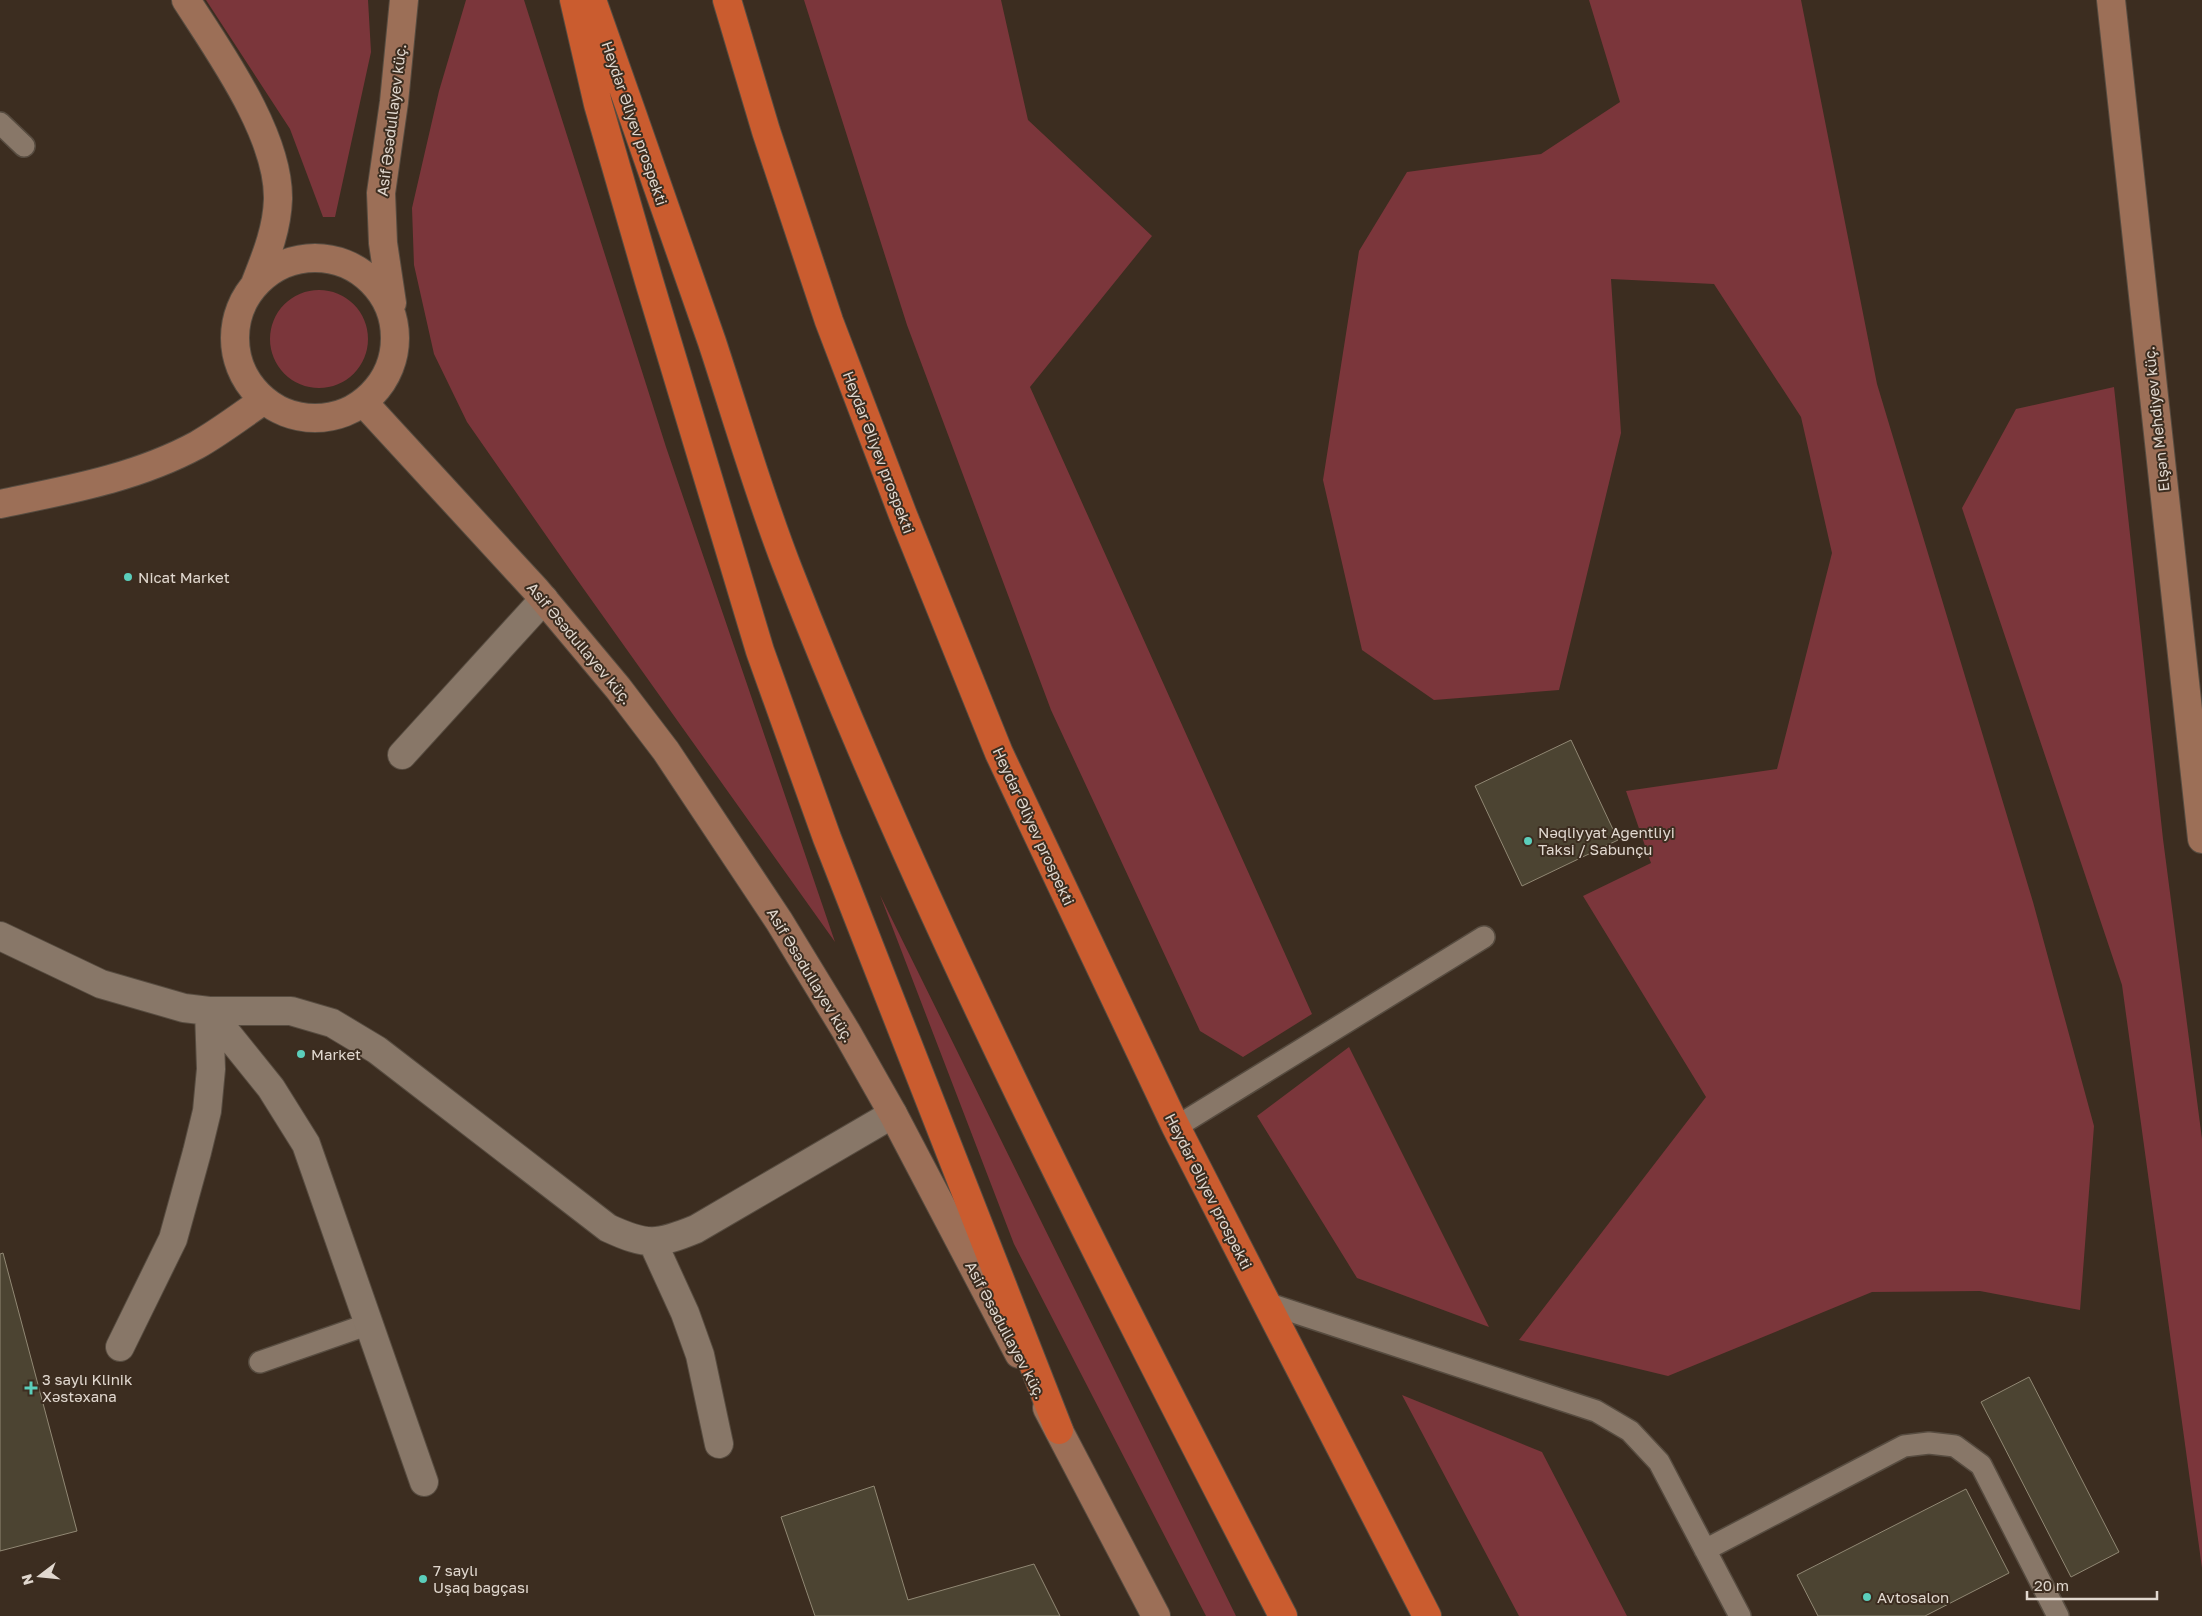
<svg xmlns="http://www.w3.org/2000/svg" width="2202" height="1616" font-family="'Golos Text',sans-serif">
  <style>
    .green { fill: #7b363b }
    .building { fill: #4c4432; stroke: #918874 }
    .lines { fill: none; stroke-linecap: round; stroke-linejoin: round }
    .lane-casing { stroke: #574c40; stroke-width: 24 }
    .street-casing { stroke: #574c40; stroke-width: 30 }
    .secondary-casing { stroke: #574c40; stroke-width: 30 }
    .highway-casing { stroke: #574c40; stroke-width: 30 }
    .lane { stroke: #887768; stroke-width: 21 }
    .street { stroke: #887768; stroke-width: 28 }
    .secondary { stroke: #9c6f57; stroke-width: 28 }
    .highway { stroke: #ca5c2f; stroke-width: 28 }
    .poi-dot { fill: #5bcebb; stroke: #3c2d20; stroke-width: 2 }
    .labels { text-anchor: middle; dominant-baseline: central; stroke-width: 4; stroke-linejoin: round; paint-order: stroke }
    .street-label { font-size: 15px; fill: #e1d8cf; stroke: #3c2d20 }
    .poi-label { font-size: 15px; fill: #e1d8cf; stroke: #3c2d20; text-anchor: start }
  </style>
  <rect width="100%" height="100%" fill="#3c2d20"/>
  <path class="green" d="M206,0H368L371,52L335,217H323L290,129Z
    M466,0H524L666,447L835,942L573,574L467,422L434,354L414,265L412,208L439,91Z
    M804,0H1001L1028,120L1152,236L1030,387L1312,1014L1243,1057L1200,1031L1051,710L907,325Z
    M1589,0H1801L1877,384L2033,902L2094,1126L2080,1310L1980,1291L1872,1292L1668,1376L1519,1340L1706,1097L1583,896L1651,863L1626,791L1777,769L1832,553L1801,417L1714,284L1611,279L1621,433L1559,690L1434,700L1362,650L1323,480L1359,251L1407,172L1541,154L1620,102Z
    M270 339a49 49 0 1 1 98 0a49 49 0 1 1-98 0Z
    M2114,387L2163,839L2202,1139V1568L2122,985L1962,508L2016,409Z
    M880,895L1236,1616H1206L1014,1244Z
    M1349,1047L1489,1327L1357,1278L1257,1116Z
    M1402,1395L1542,1452L1627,1616H1519Z"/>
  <path class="building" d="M1571,740L1618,840L1522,886L1475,786Z
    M3,1253L77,1531L0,1551V1254Z
    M2029,1377L2119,1552L2071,1577L1981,1402Z
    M874,1486L908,1600L1034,1564L1060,1616H815L781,1517Z
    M1966,1489L2009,1573L1925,1616H1818L1797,1575Z"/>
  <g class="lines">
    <g class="lane-casing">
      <path id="lane" d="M0,123L24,146
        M1176,1127L1484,937
        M1266,1303L1596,1411L1630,1431L1659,1462L1740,1616
        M260,1362L369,1324
        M1705,1550L1904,1446L1929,1443L1955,1446L1981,1465L2058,1616"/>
    </g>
    <g class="street-casing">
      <path id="street" d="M402,755L544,599
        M0,936L101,984L184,1008L209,1011H291L332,1023L377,1050L608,1228C647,1246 657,1245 696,1229L893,1114
        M209,1011L271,1088L306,1144L424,1482
        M653,1243L685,1313L700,1355L719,1444
        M120,1347L173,1239L197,1152L207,1111L211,1069L209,1011"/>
    </g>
    <g class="secondary-casing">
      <path id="secondary" d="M186,0C220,53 279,135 278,199C277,230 266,256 255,284
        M2111,0L2202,839
        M235 338a80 80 0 1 1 160 0a80 80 0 1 1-160 0Z
        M392,303L383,243L381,193L394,102L404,0
        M364,403L536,590L618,688L666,751L779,921L846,1031L893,1114L1019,1354
        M0,504C67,490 136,478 197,445C220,432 242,415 264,400
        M1047,1408L1156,1616"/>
    </g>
    <g class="highway-casing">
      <path id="highway" d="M574,0L598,104L649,281L760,651L827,838L1059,1430
        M592,0C632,114 673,228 712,342C737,418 759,495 788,569C928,929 1106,1273 1283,1616
        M727,0L766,131L829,321L903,515L999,753L1176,1127L1427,1616"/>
    </g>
    <use href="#lane" class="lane"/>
    <use href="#street" class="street"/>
    <use href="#secondary" class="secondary"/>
    <use href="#highway" class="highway"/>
  </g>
  <g class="poi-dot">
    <circle cx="128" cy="577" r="5"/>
    <circle cx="1528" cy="841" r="5"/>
    <circle cx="301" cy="1054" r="5"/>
    <path d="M28.5 1380.5h5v5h5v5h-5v5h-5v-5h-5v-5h5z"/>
    <circle cx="423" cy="1579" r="5"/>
    <circle cx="1867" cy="1597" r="5"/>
  </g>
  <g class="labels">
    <g class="street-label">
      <text transform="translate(391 120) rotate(-83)">Asif Əsədullayev küç.</text>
      <text transform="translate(635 123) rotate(71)">Heydər Əliyev prospekti</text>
      <text transform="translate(2156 419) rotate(-96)">Elşən Mehdiyev küç.</text>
      <text transform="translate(879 452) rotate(69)">Heydər Əliyev prospekti</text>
      <text transform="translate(580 643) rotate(50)">Asif Əsədullayev küç.</text>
      <text transform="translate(1034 826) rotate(65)">Heydər Əliyev prospekti</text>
      <text transform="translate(811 975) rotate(59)">Asif Əsədullayev küç.</text>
      <text transform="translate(1209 1191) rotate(63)">Heydər Əliyev prospekti</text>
      <text transform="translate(1006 1330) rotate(62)">Asif Əsədullayev küç.</text>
    </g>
    <g class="poi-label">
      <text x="138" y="577">Nicat Market</text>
      <text x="1538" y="832">Nəqliyyat Agentliyi<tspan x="1538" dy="17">Taksi / Sabunçu</tspan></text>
      <text x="311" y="1054">Market</text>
      <text x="42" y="1379">3 saylı Klinik<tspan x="42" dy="17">Xəstəxana</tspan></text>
      <text x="433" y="1570">7 saylı<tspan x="433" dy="17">Uşaq bağçası</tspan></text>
      <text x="1877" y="1597">Avtosalon</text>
    </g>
  </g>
  <g transform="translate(40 1576) rotate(254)" stroke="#3c2d20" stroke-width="4" paint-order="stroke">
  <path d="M0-4L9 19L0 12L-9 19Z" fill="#e1d8cf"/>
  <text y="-8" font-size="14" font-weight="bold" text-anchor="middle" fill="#e1d8cf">N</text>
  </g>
  <path d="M2027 1591v8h130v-8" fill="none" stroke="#e1d8cf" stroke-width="2.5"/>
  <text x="2034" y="1591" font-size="15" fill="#e1d8cf" stroke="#3c2d20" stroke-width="4" paint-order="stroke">20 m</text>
</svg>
